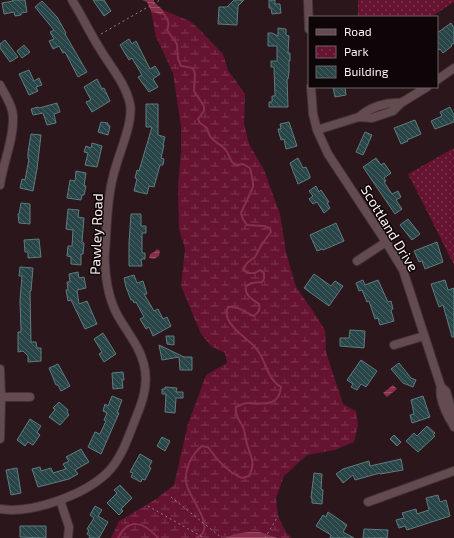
<svg xmlns="http://www.w3.org/2000/svg" width="454" height="538" font-family="'Exo 2',sans-serif">
  <style>
    .wetland { fill: url(#wetland-marsh) }
    .park { fill: url(#park-dots) }
    .water { fill: url(#water-rules) }
    .lines { fill: none; stroke-linecap: round; stroke-linejoin: round }
    .stream { stroke: #892f4b; stroke-width: 2 }
    .building { fill: url(#building-back-hatch); stroke: #5e7c7f }
    .street-casing { stroke: #413235; stroke-width: 10 }
    .path { stroke: #907f83; stroke-width: 1; stroke-dasharray: 2 3; stroke-linecap: butt }
    .street { stroke: #644b50; stroke-width: 8 }
    .labels { text-anchor: middle; dominant-baseline: central; stroke-width: 3; stroke-linejoin: round; paint-order: stroke }
    .street-label { font-size: 14px; fill: #fdf0f3; stroke: #0d0507 }
  </style>
  <defs>
    <pattern id="wetland-marsh" width="20" height="14" patternUnits="userSpaceOnUse"><rect width="20" height="14" fill="#651331"/><path d="M1 5h8M5 5V1M11 12h8M15 12V8" fill="none" stroke="#7c364f"/></pattern>
    <pattern id="park-dots" width="8" height="8" patternUnits="userSpaceOnUse"><rect width="8" height="8" fill="#651331"/><path d="M2 2h.1M6 6h.1" fill="none" stroke="#7c364f" stroke-width="1.8" stroke-linecap="round"/></pattern>
    <pattern id="water-rules" width="6" height="5" patternUnits="userSpaceOnUse"><rect width="6" height="5" fill="#892f4b"/><path d="M0 2.5h6" fill="none" stroke="#9b4d65"/></pattern>
    <pattern id="building-back-hatch" width="6" height="6" patternUnits="userSpaceOnUse"><rect width="6" height="6" fill="#284548"/><path d="M-1 5l2 2M0 0l6 6M5-1l2 2" fill="none" stroke="#486063"/></pattern>
  </defs>
  <rect width="100%" height="100%" fill="#2b161b"/>
  <path class="wetland" d="M163,10L190,21L200,30L223,54L228,70L245,94L244,124L249,144L264,170L280,214L286,252L296,287L313,311L325,330L326,352L343,404L356,411L358,425L354,442L335,450L307,455L284,476L276,498L278,516L287,534L292,538H278L260,532H248L234,534L225,538H111L119,521L156,499L174,485L188,424L206,375L227,363L225,353L211,346L201,334L181,286L185,249L179,229L178,187L181,152V126L173,73L156,37L151,11L161,15L163,14Z"/>
  <path class="park" d="M358,0H454V2L431,17H358Z
    M454,148V265L408,174Z"/>
  <path class="water" d="M142,0H154V2L163,10L164,14L161,15L151,11L147,2Z
    M157,249L160,251L159,256L154,259L149,258L150,254L154,252Z
    M393,385L397,389L387,397L383,393Z
    M248,532H260L278,538H225L234,534Z"/>
  <g class="lines">
    <path class="stream" d="M164,14C168,20 170,23 167,30L177,44L178,59L181,66L193,68L195,74L194,91L204,106V111L198,119L200,123L207,128C211,143 216,140 225,149C230,154 229,161 235,165L243,164L250,168L253,181V187L241,213L243,219L247,225L264,226L270,228L271,232L262,244L255,257L247,263L243,269L247,273H255L260,270L264,273V279L262,282L252,283L246,286C244,295 252,299 259,304C260,310 259,313 253,316C244,312 239,306 228,307C226,312 226,314 228,319C234,333 250,339 258,351C267,363 267,379 281,387C279,408 262,403 248,403C244,403 240,405 236,407C234,414 240,421 243,427C245,431 245,436 246,440C249,455 257,461 249,476L242,478C227,472 217,460 208,447L202,446C192,454 185,468 186,481C186,496 220,529 196,538
      M118,538C129,516 145,523 158,538"/>
  </g>
  <path class="building" d="M12,0H25L27,12L21,13V15L15,16L14,12L4,14L2,3L13,1Z
    M93,0H104L111,11L104,16Z
    M234,0H244L238,6L237,25L218,24L219,7H227Z
    M269,0H275V4H280L281,13L272,14L271,8H269Z
    M42,1L57,17L66,33L65,34L87,72L78,77L65,52L63,53L59,46L53,49L49,41L54,39L50,32L54,30L35,7Z
    M451,23L454,28V43L451,45L452,46L443,53L440,49L437,51V33Z
    M278,28L286,29V35L289,36L288,53H290V61H289V72L288,79H287L288,107H269V102H272V96H275L274,67H271V61H277V46H268V33H272L278,36Z
    M129,39L132,44L136,41L150,69L155,66L160,74L153,79L158,87L149,92L138,77L142,75L132,58L129,60L120,45Z
    M5,40L18,57L10,62L0,48V44Z
    M24,45L30,52L22,58L17,51Z
    M29,70L34,81L39,78L42,85L36,87L38,91L29,95L19,74Z
    M97,79L102,89L104,88L110,101L92,112L86,102L91,100L84,87Z
    M333,87H345L346,95L335,97Z
    M57,103L60,112L54,114L56,123L47,125L43,113L33,115L31,109L38,107L39,108Z
    M146,104H158V135L165,137L163,145H164L161,158L164,159L163,165H160L154,187L149,186L147,194L134,191L137,179L135,178L137,170L139,171L152,127H146Z
    M450,107L454,115V122L435,129L431,121L442,116L440,112Z
    M415,120L421,134L407,140L408,141L401,144L394,128Z
    M101,122L108,123V125L110,126L108,135L98,132Z
    M289,122L297,146L286,149L284,139L281,140L278,129H281L280,124Z
    M365,132L372,135L363,155L356,152Z
    M31,134L41,135L37,169L33,191L20,188L22,179L25,180L29,159H28V152Z
    M92,143L102,146L97,167L85,165L88,153L84,152L86,146L91,148Z
    M298,158L303,168L306,167L310,176V178L298,184L290,163Z
    M376,158L381,165L384,163L391,173L384,178L386,181L384,182L392,194L398,191L401,197L396,200L402,209L395,214L363,167Z
    M76,171L86,173L84,186H86L84,195H82L81,200L67,198L70,180L75,181Z
    M316,186L319,192L321,190L329,202L327,203L330,208L324,213L317,202L313,204L309,199L313,196L309,191Z
    M21,203L30,204V224L19,223L18,214H19Z
    M68,209L79,210L78,217L84,218L82,242L84,243L83,254H81V265L71,264V257L67,256L68,246H72L73,230L66,229Z
    M131,214H141V226H146V233H142V253H145V259H141L142,266H129V243Z
    M408,219L420,234L412,240L400,225Z
    M336,223L344,241L323,250L322,249L317,251L310,235Z
    M39,239L41,257L28,258V252H25L24,240Z
    M437,242L443,262L425,269L422,261L419,262L414,251Z
    M20,267L33,268L31,291H30L31,342H36L37,348H41V361L28,362V356L23,351L18,352V332H21L20,300L22,276H19Z
    M78,272L79,278L84,277L86,288L77,290L79,304L87,301L97,324L85,329L71,300L68,301L66,290H68L67,282H70L69,274Z
    M314,274L331,286L335,281L343,286L329,306L304,288Z
    M134,275L137,283L143,281L147,294H144L154,311L158,309L163,319L167,317L171,326L153,336L149,327L146,329L140,319L144,317L136,302L134,303L133,300H131L126,287L124,278Z
    M363,280L365,285L378,280L388,302L391,301L393,309L391,310L394,321L380,325L378,318L375,319L369,301L367,302L362,290L359,291L356,283Z
    M445,280L448,290L454,288V337H452L443,305L439,307L431,284Z
    M350,330L365,331L364,348L340,346V338H349Z
    M103,333L116,354L104,362L99,354L102,352L94,339Z
    M166,336H174V345L167,344Z
    M159,345L184,357H192V370H180L179,357L162,360Z
    M361,360L377,371L366,387L361,384L357,390L351,387L353,384L347,380Z
    M399,363L411,378L416,380L413,387L403,383L391,369Z
    M58,364L70,386L61,391L58,385H56L49,368Z
    M123,372L124,380H122L123,388L113,389L112,373Z
    M165,387L177,388L176,392H183V398H176L175,413L165,412L166,394H162V389H165Z
    M112,396L122,400L117,413H119L101,454L88,447L95,432L100,434L106,421L104,420L107,413L103,411L105,404L108,406Z
    M423,396L430,417L412,423L410,415L414,414L411,400Z
    M59,402L68,410L67,412L69,415L60,425L49,417L55,410L53,408Z
    M30,419L41,426L37,432L40,435L33,445L28,442L25,446L17,440Z
    M427,426L435,433L433,435L435,436L418,452L406,441L414,433L417,436Z
    M394,435L401,442L397,446L390,439Z
    M162,437L170,441L165,451L157,446Z
    M81,449L89,462L75,470L78,474L69,479L38,487L32,469L40,467L41,471L51,468L53,473L66,469L63,464L69,461L66,457Z
    M140,454L152,461L149,467L151,468L145,480L142,479L141,482L131,477L133,473L130,472Z
    M401,459L403,470L380,474V473L355,480L353,475L343,483L336,474L343,469L369,461L370,466Z
    M17,468L21,493L11,495L6,470Z
    M314,473L322,474L321,489L323,490L322,504L312,503V499L311,498Z
    M120,485L132,498L121,509L123,511L119,515L107,503L117,493L114,490Z
    M438,495L440,502L446,500L450,516L407,530L405,526L399,528L396,520L404,518L402,513L416,509L417,514L429,510L426,498Z
    M95,506L102,510L98,516L108,522L99,538H89L90,536L87,534L89,530L87,529L94,518L90,515Z
    M328,512L347,525L343,532L354,538H330L331,535L316,526L323,515L326,517Z
    M20,526H46V538L20,537Z
    M364,529L388,530L387,538H363Z"/>
  <g class="lines">
    <g class="street-casing">
      <path id="street" d="M308,0L309,29
        M437,80L454,68
        M0,85C5,95 13,106 13,117C14,140 3,162 0,185
        M311,87L313,114L317,130L328,154L386,242L403,270L441,387C439,395 444,408 448,416C450,420 452,422 454,427
        M359,117C370,107 386,102 401,103
        M317,130L359,117L372,118L393,111L401,103L427,87
        M357,261L386,242
        M394,345L424,336
        M0,369L1,399L0,439
        M441,387L446,391L453,415L452,419
        M1,397H30
        M60,500L69,527L68,538
        M368,502L454,471
        M0,509C32,514 84,495 107,473C121,459 128,438 135,420C142,403 149,385 144,365C140,347 127,332 118,316C109,300 106,283 105,264C104,255 106,245 106,236C107,216 108,196 113,177C117,157 134,123 130,104C126,84 110,66 100,49C90,33 82,16 72,0"/>
    </g>
    <path class="path" d="M101,34L160,0
      M171,497L222,538
      M148,506L204,538
      M265,538L278,516"/>
    <use href="#street" class="street"/>
  </g>
  <g class="labels">
    <g class="street-label">
      <text transform="translate(390 228) rotate(59)">Scottland Drive</text>
      <text transform="translate(96 234) rotate(-88)">Pawley Road</text>
    </g>
  </g>
  <rect x="308" y="16" width="130" height="72" fill="#0d0507" stroke="#6d6365"/>
  <rect x="316" y="29" width="20" height="6" fill="#644b50" stroke="#6d6365"/>
  <text x="344" y="36" font-size="12" fill="#fdf0f3">Road</text>
  <rect x="316" y="46" width="20" height="12" fill="url(#park-dots)" stroke="#6d6365"/>
  <text x="344" y="56" font-size="12" fill="#fdf0f3">Park</text>
  <rect x="316" y="66" width="20" height="12" fill="url(#building-back-hatch)" stroke="#6d6365"/>
  <text x="344" y="76" font-size="12" fill="#fdf0f3">Building</text>
</svg>
